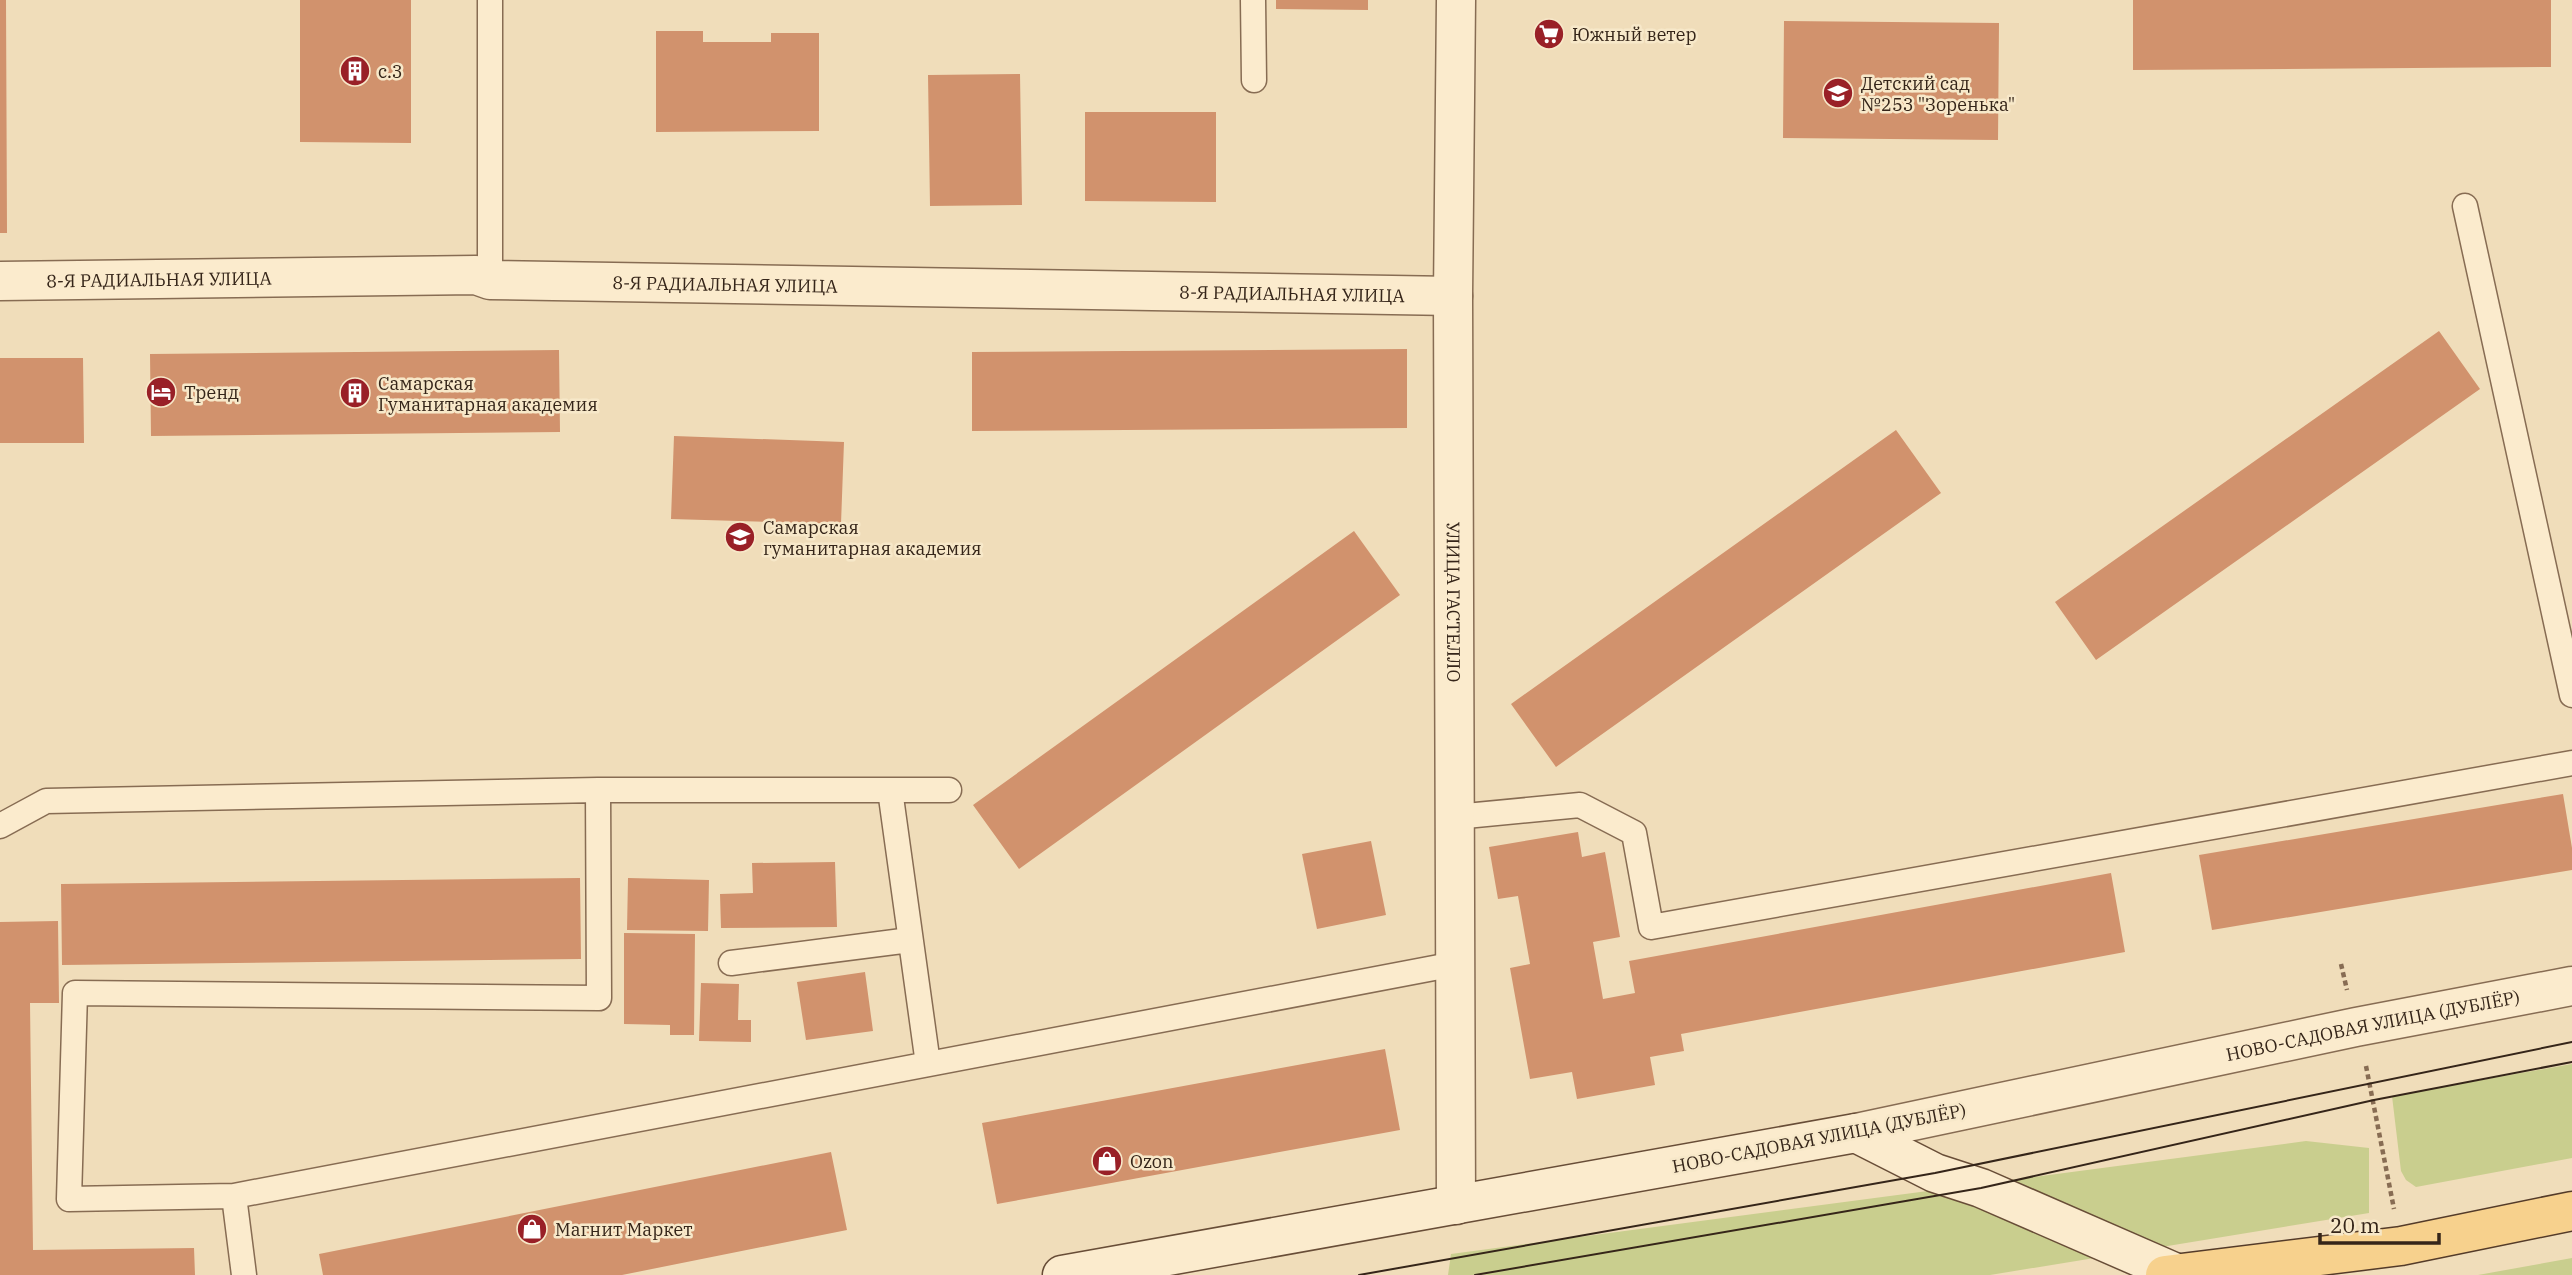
<svg xmlns="http://www.w3.org/2000/svg" width="2572" height="1275" font-family="'IBM Plex Serif',serif">
  <style>
    .green { fill: #c9ce8e }
    .building { fill: #d1926d }
    .lines { fill: none; stroke-linecap: round; stroke-linejoin: round }
    .service-casing { stroke: #876c53; stroke-width: 27 }
    .minor-casing { stroke: #876c53; stroke-width: 41 }
    .tertiary-casing { stroke: #876c53; stroke-width: 41 }
    .secondary-casing { stroke: #684d37; stroke-width: 41 }
    .primary-casing { stroke: #543b29; stroke-width: 41 }
    .path { stroke: #876c53; stroke-width: 4.5; stroke-dasharray: 5 3.5; stroke-linecap: butt }
    .service { stroke: #fbebcd; stroke-width: 24 }
    .minor { stroke: #fbebcd; stroke-width: 38 }
    .tertiary { stroke: #fbebcd; stroke-width: 38 }
    .secondary { stroke: #fbebcd; stroke-width: 38 }
    .primary { stroke: #f7d18d; stroke-width: 38 }
    .tram { stroke: #352519; stroke-width: 2 }
    .labels { text-anchor: middle; dominant-baseline: central; stroke-width: 5; stroke-linejoin: round; paint-order: stroke }
    .poi-label { font-size: 18px; fill: #352519; stroke: #f7e8c9; text-anchor: start }
    .street-label { font-size: 18px; fill: #352519; stroke: #f7e8c9 }
  </style>
  <rect width="100%" height="100%" fill="#f0ddba"/>
  <path class="green" d="M2572,1064V1158L2416,1187L2406,1180L2401,1171L2392,1096Z
    M2306,1141L2369,1148V1213L1990,1275H1448L1451,1254Z
    M2572,1258V1275H2478Z"/>
  <path class="building" d="M0,0H6L7,233H0Z
    M300,0H411V143L300,142Z
    M1276,0H1368V10L1276,9Z
    M2133,0H2551V67L2133,70Z
    M1784,21L1999,23L1998,140L1783,138Z
    M656,31H703V42H771V33H819V131L656,132Z
    M1020,74L1022,205L930,206L928,75Z
    M1085,112H1216V202L1085,201Z
    M2439,331L2480,389L2096,660L2055,602Z
    M1407,349V428L972,431V352Z
    M559,350L560,432L151,436L150,354Z
    M0,358H83L84,443H0Z
    M1896,430L1941,493L1556,767L1511,704Z
    M674,436L844,442L841,524L671,519Z
    M1354,531L1400,595L1019,869L973,805Z
    M2563,794L2572,848V870L2212,930L2199,855Z
    M1578,832L1582,857L1605,852L1620,937L1593,942L1603,999L1635,993L1629,961L2111,873L2125,952L1681,1034L1684,1051L1650,1057L1655,1085L1577,1099L1572,1072L1530,1079L1510,968L1530,964L1518,896L1498,899L1489,847Z
    M1371,841L1386,915L1317,929L1302,854Z
    M835,862L837,927L721,928L720,894L753,893L752,863Z
    M580,878L581,959L62,965L61,884Z
    M628,878L709,880L708,931L627,930Z
    M58,921L59,1003H30L33,1250L194,1248L195,1275H0V922Z
    M624,933L695,934L694,1035H670V1025L624,1024Z
    M865,972L873,1031L806,1040L797,982Z
    M701,983L739,984L738,1020H751V1042L699,1041Z
    M1385,1049L1400,1130L997,1204L982,1123Z
    M831,1152L847,1230L622,1275H323L319,1254Z"/>
  <g class="lines">
    <g class="service-casing">
      <path id="service" d="M1253,0L1254,80
        M2465,206L2572,695
        M490,280V0
        M890,790L928,1064
        M1455,817L1580,805L1634,833L1651,927L2572,763
        M0,826L46,801L598,790H949
        M731,963L910,940
        M234,1196L69,1199L75,993L599,998L598,790
        M244,1275L234,1196L1455,964"/>
    </g>
    <g class="minor-casing">
      <g id="minor">
        <path id="s1" d="M0,281L476,275L490,280L1453,296"/>
      </g>
    </g>
    <g class="tertiary-casing">
      <g id="tertiary">
        <path id="s2" d="M1456,0L1453,296L1456,1205"/>
        <path id="s3" d="M1856,1133L2356,1027L2572,986"/>
      </g>
    </g>
    <g class="secondary-casing">
      <path id="secondary" d="M1062,1275L1856,1133L1935,1173L1981,1188L2176,1273"/>
    </g>
    <g class="primary-casing">
      <path id="primary" d="M2165,1275L2401,1246L2572,1211"/>
    </g>
    <path class="path" d="M2341,964L2347,990
      M2366,1066L2394,1209"/>
    <use href="#service" class="service"/>
    <use href="#minor" class="minor"/>
    <use href="#tertiary" class="tertiary"/>
    <use href="#secondary" class="secondary"/>
    <use href="#primary" class="primary"/>
    <path class="tram" d="M1359,1275L1935,1173L2572,1042
      M1475,1275L1981,1188L2374,1100L2572,1062"/>
  </g>
  <defs>
    <g id="supermarket-disc" transform="scale(1.575)"><circle r="9.5" fill="#992027" stroke="#f7e8c9"/><path d="M-6-5.5h2.5l.6 2H6L4.5 2H-2.5L-4.4-4H-6ZM-1.5 3.2a1.3 1.3 0 1 0 .1 0ZM3 3.2a1.3 1.3 0 1 0 .1 0Z" fill="#fff"/></g>
    <g id="building-disc" transform="scale(1.575)"><circle r="9.5" fill="#992027" stroke="#f7e8c9"/><path d="M-4-6H4V6H1V3H-1V6H-4ZM-2.5-4.3h1.7v1.8h-1.7ZM.8-4.3h1.7v1.8H.8ZM-2.5-1h1.7V.8h-1.7ZM.8-1h1.7V.8H.8Z" fill="#fff"/></g>
    <g id="school-disc" transform="scale(1.575)"><circle r="9.5" fill="#992027" stroke="#f7e8c9"/><path d="M0-5L7-2L0 1L-7-2ZM-4 1L0 2.5L4 1V4Q0 6-4 4Z" fill="#fff"/></g>
    <g id="hotel-disc" transform="scale(1.575)"><circle r="9.5" fill="#992027" stroke="#f7e8c9"/><path d="M-6-4.5h1.5V1H6V5H4.5V3h-9V5H-6ZM-4 0a1.8 1.8 0 1 1 3.6 0ZM.5 0V-2.5h3Q6-2.5 6 0Z" fill="#fff"/></g>
    <g id="university-disc" transform="scale(1.575)"><circle r="9.5" fill="#992027" stroke="#f7e8c9"/><path d="M0-5L7-2L0 1L-7-2ZM-4 1L0 2.5L4 1V4Q0 6-4 4Z" fill="#fff"/></g>
    <g id="shop-disc" transform="scale(1.575)"><circle r="9.5" fill="#992027" stroke="#f7e8c9"/><path d="M-5-2.5h2.3a2.7 3.5 0 0 1 5.4 0H5L5.5 6h-11ZM-1.5-2.5h3a1.5 2.3 0 0 0-3 0Z" fill="#fff"/></g>
  </defs>
  <g fill-rule="evenodd">
    <use href="#supermarket-disc" x="1549" y="34"/>
    <use href="#building-disc" x="355" y="71"/>
    <use href="#school-disc" x="1838" y="93"/>
    <use href="#hotel-disc" x="161" y="392"/>
    <use href="#building-disc" x="355" y="393"/>
    <use href="#university-disc" x="740" y="537"/>
    <use href="#shop-disc" x="1107" y="1161"/>
    <use href="#shop-disc" x="532" y="1229"/>
  </g>
  <g class="labels">
    <g class="poi-label">
      <text x="1572" y="34">Южный ветер</text>
      <text x="378" y="71">с.3</text>
      <text x="1861" y="83">Детский сад<tspan x="1861" dy="21">№253 "Зоренька"</tspan></text>
      <text x="378" y="383">Самарская<tspan x="378" dy="21">Гуманитарная академия</tspan></text>
      <text x="184" y="392">Тренд</text>
      <text x="763" y="527">Самарская<tspan x="763" dy="21">гуманитарная академия</tspan></text>
      <text x="1130" y="1161">Ozon</text>
      <text x="555" y="1229">Магнит Маркет</text>
    </g>
    <g class="street-label">
      <text stroke="none"><textPath href="#s1" startOffset="159">8-Я РАДИАЛЬНАЯ УЛИЦА</textPath></text>
      <text stroke="none"><textPath href="#s1" startOffset="726">8-Я РАДИАЛЬНАЯ УЛИЦА</textPath></text>
      <text stroke="none"><textPath href="#s1" startOffset="1293">8-Я РАДИАЛЬНАЯ УЛИЦА</textPath></text>
      <text stroke="none"><textPath href="#s2" startOffset="602">УЛИЦА ГАСТЕЛЛО</textPath></text>
      <text stroke="none"><textPath href="#s3" startOffset="528">НОВО-САДОВАЯ УЛИЦА (ДУБЛЁР)</textPath></text>
      <text transform="translate(1819 1138) rotate(-11)">НОВО-САДОВАЯ УЛИЦА (ДУБЛЁР)</text>
    </g>
  </g>
  <path d="M2320 1233v10h119v-10" fill="none" stroke="#352519" stroke-width="3.5"/>
  <text x="2330" y="1233" font-size="21" fill="#352519" stroke="#f7e8c9" stroke-width="5" paint-order="stroke">20 m</text>
</svg>
